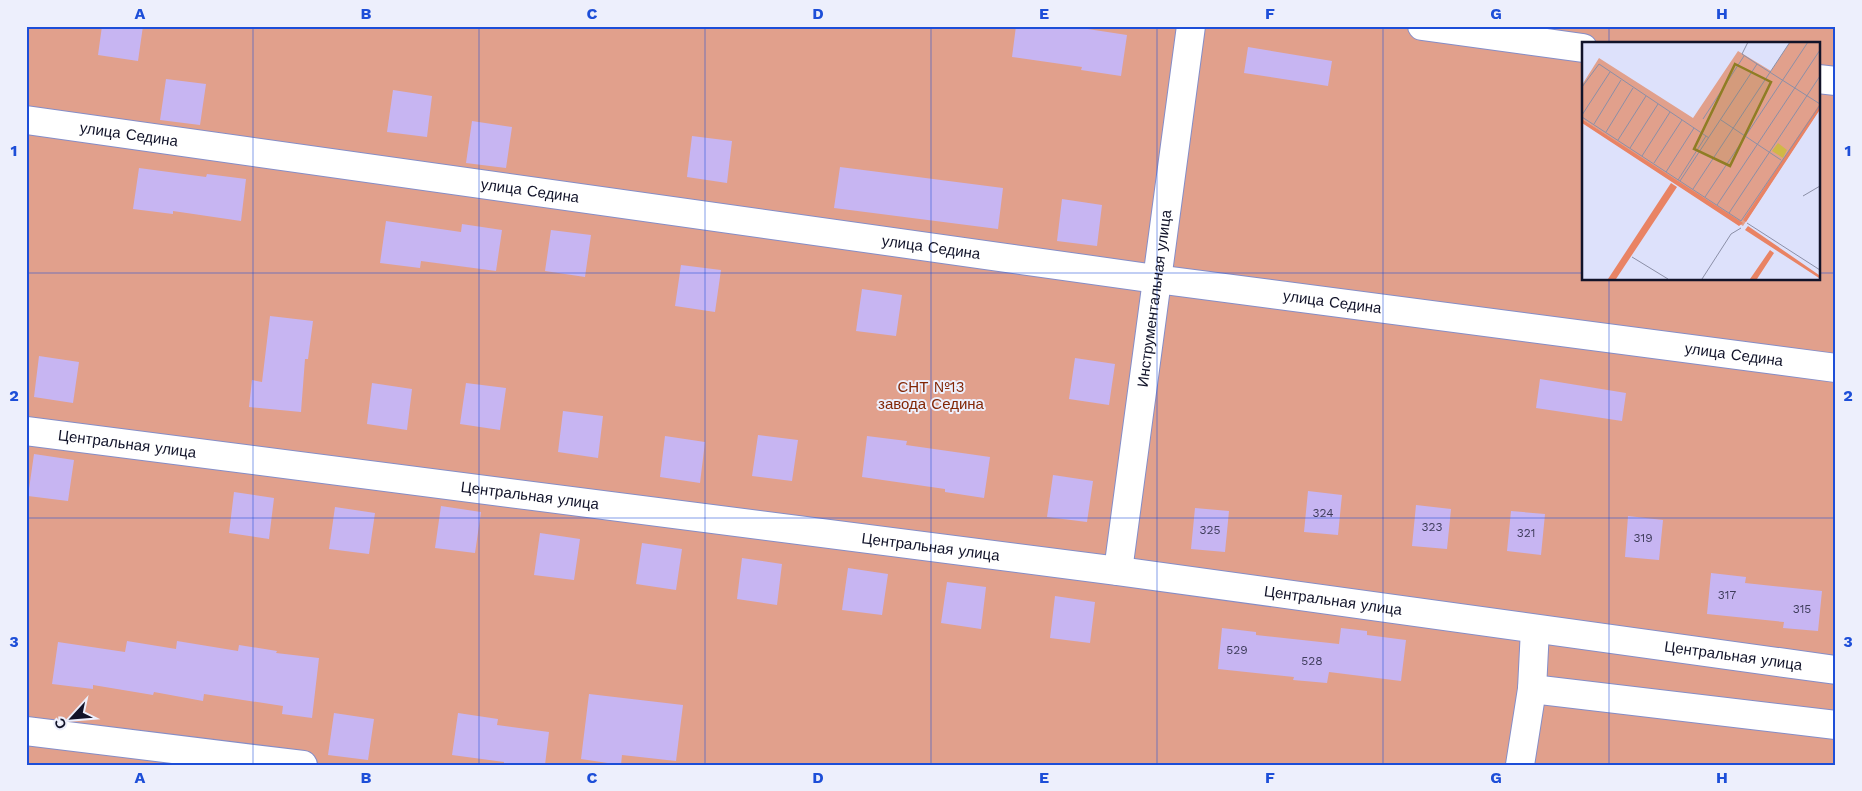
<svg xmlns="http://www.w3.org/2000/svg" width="1862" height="791" font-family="'Work Sans',sans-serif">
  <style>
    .green { fill: #e1a08c; fill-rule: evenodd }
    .building { fill: #c7b5f2 }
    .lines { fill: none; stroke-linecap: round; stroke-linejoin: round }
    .minor-casing { stroke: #858dc7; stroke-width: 30 }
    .minor { stroke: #fff; stroke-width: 28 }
    .grid { fill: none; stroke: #1d4ed8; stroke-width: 1; stroke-opacity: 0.55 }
    .labels { text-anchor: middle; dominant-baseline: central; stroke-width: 4; stroke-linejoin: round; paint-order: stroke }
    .number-label { font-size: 12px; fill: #3e3c5b }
    .street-label { font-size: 15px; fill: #111329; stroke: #edeffc }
    .park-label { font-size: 15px; fill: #822605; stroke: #edeffc }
    .inset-road { fill: none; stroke: #8b8fa7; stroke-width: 1 }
    .view { fill: #8f7d24; fill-opacity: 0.15; stroke: #8f7d24; stroke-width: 2.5 }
    .inset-edge { fill: none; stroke: #111329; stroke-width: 2.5 }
    .neatline { fill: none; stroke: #1d4ed8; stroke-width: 2 }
    .grid-label { font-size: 16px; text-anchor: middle; font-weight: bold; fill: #1d4ed8 }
  </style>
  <rect width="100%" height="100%" fill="#dde1fb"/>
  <path class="green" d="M26,26H1836V765H26ZM1583,44H1818V279H1583Z"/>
  <path class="building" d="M102,26H143L138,61L98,55Z
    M1016,26H1068L1127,35L1121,76L1081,70L1082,67L1012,57Z
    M1248,47L1332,61L1328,86L1244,73Z
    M166,79L206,84L200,125L160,120Z
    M393,90L432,96L427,137L387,132Z
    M472,121L512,127L506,168L466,163Z
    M692,136L732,141L727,183L687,177Z
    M840,167L1003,188L998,229L834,208Z
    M139,168L206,177L207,174L246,179L241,221L173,211V214L133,209Z
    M1062,199L1102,205L1097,246L1057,241Z
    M386,221L461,232L462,224L502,230L496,271L421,261L420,268L380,263Z
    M551,230L591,235L585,277L545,271Z
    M681,265L721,270L715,312L675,306Z
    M862,289L902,295L896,336L856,331Z
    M270,316L313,321L308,359H305L301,412L249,407L252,380L262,382Z
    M39,356L79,362L73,403L34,397Z
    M1075,358L1115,364L1109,405L1069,399Z
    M1540,379L1626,393L1622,421L1536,408Z
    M372,383L412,389L407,430L367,424Z
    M466,383L506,388L500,430L460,424Z
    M563,411L603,416L598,458L558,452Z
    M758,435L798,440L792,481L752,476Z
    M665,436L705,442L700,483L660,477Z
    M867,436L907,441L906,445L990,457L984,498L945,492V489L862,477Z
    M34,454L74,460L68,501L28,496Z
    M1053,475L1093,481L1087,522L1047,517Z
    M1308,491L1342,495L1338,535L1304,532Z
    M234,492L274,498L269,539L229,533Z
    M1416,505L1451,509L1447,549L1412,546Z
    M441,506L481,512L475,553L435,548Z
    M335,507L375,513L369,554L329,549Z
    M1195,508L1229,511L1225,552L1191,549Z
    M1511,511L1545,514L1541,555L1507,551Z
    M1628,516L1663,520L1659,560L1625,557Z
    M540,533L580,539L574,580L534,575Z
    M642,543L682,549L676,590L636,584Z
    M742,558L782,564L777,605L737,599Z
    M848,568L888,574L882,615L842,610Z
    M1711,573L1746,577L1745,583L1822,591L1818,631L1783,628L1784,622L1707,614Z
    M947,582L986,587L981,629L941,623Z
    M1055,596L1095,602L1090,643L1050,638Z
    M1222,628L1256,632V635L1339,644L1341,628L1367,631V635L1406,640L1401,681L1329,672L1327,683L1293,680L1294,677L1218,669Z
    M127,641L176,649L177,641L238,651L239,645L277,651L276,653L319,658L312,718L282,714L283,706L204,694L203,701L154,692L153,695L93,685V689L52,684L58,642L125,652Z
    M589,694L683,705L676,761L622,755L621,765L581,759Z
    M334,713L374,719L368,760L328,755Z
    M458,713L498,719L497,725L549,732L545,765H504V762L452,755Z"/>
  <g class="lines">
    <g class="minor-casing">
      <g id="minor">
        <path d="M1422,26L1583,48"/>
        <path d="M1818,79L1836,81"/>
        <path id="s1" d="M26,120L1156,279L1836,368"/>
        <path id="s2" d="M26,431L1118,571L1836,670"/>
        <path id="s3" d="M1118,571L1191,26"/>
        <path d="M1532,689L1836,725"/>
        <path d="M26,731L303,765"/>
        <path d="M1520,765L1532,689L1535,629"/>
      </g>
    </g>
    <use href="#minor" class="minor"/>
  </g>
  <path class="grid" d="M253,26V765M479,26V765M705,26V765M931,26V765M1157,26V765M1383,26V765M1609,26V44M26,273H1583M1818,273H1836M1609,279V765M26,518H1836"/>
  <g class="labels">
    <g class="number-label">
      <text x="1323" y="513">324</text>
      <text x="1432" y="527">323</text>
      <text x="1210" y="530">325</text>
      <text x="1526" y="533">321</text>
      <text x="1643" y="538">319</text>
      <text x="1727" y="595">317</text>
      <text x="1802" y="609">315</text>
      <text x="1237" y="650">529</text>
      <text x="1312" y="661">528</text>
    </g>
    <g class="street-label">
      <text stroke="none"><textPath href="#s1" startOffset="104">улица Седина</textPath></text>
      <text stroke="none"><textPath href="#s1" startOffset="509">улица Седина</textPath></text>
      <text stroke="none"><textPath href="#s1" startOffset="914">улица Седина</textPath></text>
      <text stroke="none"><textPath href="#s3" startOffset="275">Инструментальная улица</textPath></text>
      <text stroke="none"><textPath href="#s1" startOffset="1319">улица Седина</textPath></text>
      <text stroke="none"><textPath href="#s1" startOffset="1724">улица Седина</textPath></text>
      <text stroke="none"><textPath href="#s2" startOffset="102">Центральная улица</textPath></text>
      <text stroke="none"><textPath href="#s2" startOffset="508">Центральная улица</textPath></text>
      <text stroke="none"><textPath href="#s2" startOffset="912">Центральная улица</textPath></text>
      <text stroke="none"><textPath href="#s2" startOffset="1318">Центральная улица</textPath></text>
      <text stroke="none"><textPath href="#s2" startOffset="1722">Центральная улица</textPath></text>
    </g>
    <g class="park-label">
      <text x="931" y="387">СНТ №13<tspan x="931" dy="17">завода Седина</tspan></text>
    </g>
  </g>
  <g transform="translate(1582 42)">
    <rect width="238" height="238" fill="#dde1fb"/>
    <path d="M208,0H237V68L161,184L0,77V43L17,16L111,76L156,9L189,29Z" fill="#e1a08c"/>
    <path d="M237,63V69L164,180L161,178ZM0,77L161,181L157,184L0,81ZM89,141L95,145L34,237H26ZM166,184L237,233V236L163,188ZM188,208L192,211L175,237H168Z" fill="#e98364"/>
    <path d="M196,101L205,108L201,116L190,109Z" fill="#d0b846"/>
    <path class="inset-road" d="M175,22L238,62M0,45L17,22L127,96M0,73L28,30M0,75L159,179L238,63M121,77L162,14M139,78L199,118M12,82L39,38M24,90L51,46M36,98L64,54M48,106L76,62M60,114L88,70M72,121L100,78M84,130L112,86M96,138L124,94M98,139L175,22L160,12L166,0M111,147L208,0M221,154L238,144M123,155L226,0M135,163L238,8M147,171L238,34M165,181L238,228M50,215L86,237M120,237L149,192L159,186"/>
    <path class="view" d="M153,22L189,40L148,124L112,107Z"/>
    <rect width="238" height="238" class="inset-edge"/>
  </g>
  <rect width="1862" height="791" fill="none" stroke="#edeffc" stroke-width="55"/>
  <g transform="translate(72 718) rotate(244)" stroke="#edeffc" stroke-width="4" paint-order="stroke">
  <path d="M0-4L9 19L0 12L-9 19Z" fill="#111329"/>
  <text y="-8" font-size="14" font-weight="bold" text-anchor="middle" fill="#111329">С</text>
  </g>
  <rect x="28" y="28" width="1806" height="736" class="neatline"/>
  <g class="grid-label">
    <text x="140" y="19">A</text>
    <text x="366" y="19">B</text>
    <text x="592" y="19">C</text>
    <text x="818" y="19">D</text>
    <text x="1044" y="19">E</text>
    <text x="1270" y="19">F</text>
    <text x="1496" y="19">G</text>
    <text x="1722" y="19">H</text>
    <text x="14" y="156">1</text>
    <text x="1848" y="156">1</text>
    <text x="14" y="401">2</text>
    <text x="1848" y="401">2</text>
    <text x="14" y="647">3</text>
    <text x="1848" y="647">3</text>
    <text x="140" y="783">A</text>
    <text x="366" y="783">B</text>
    <text x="592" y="783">C</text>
    <text x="818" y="783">D</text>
    <text x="1044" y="783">E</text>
    <text x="1270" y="783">F</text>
    <text x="1496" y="783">G</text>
    <text x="1722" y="783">H</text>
  </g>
</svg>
